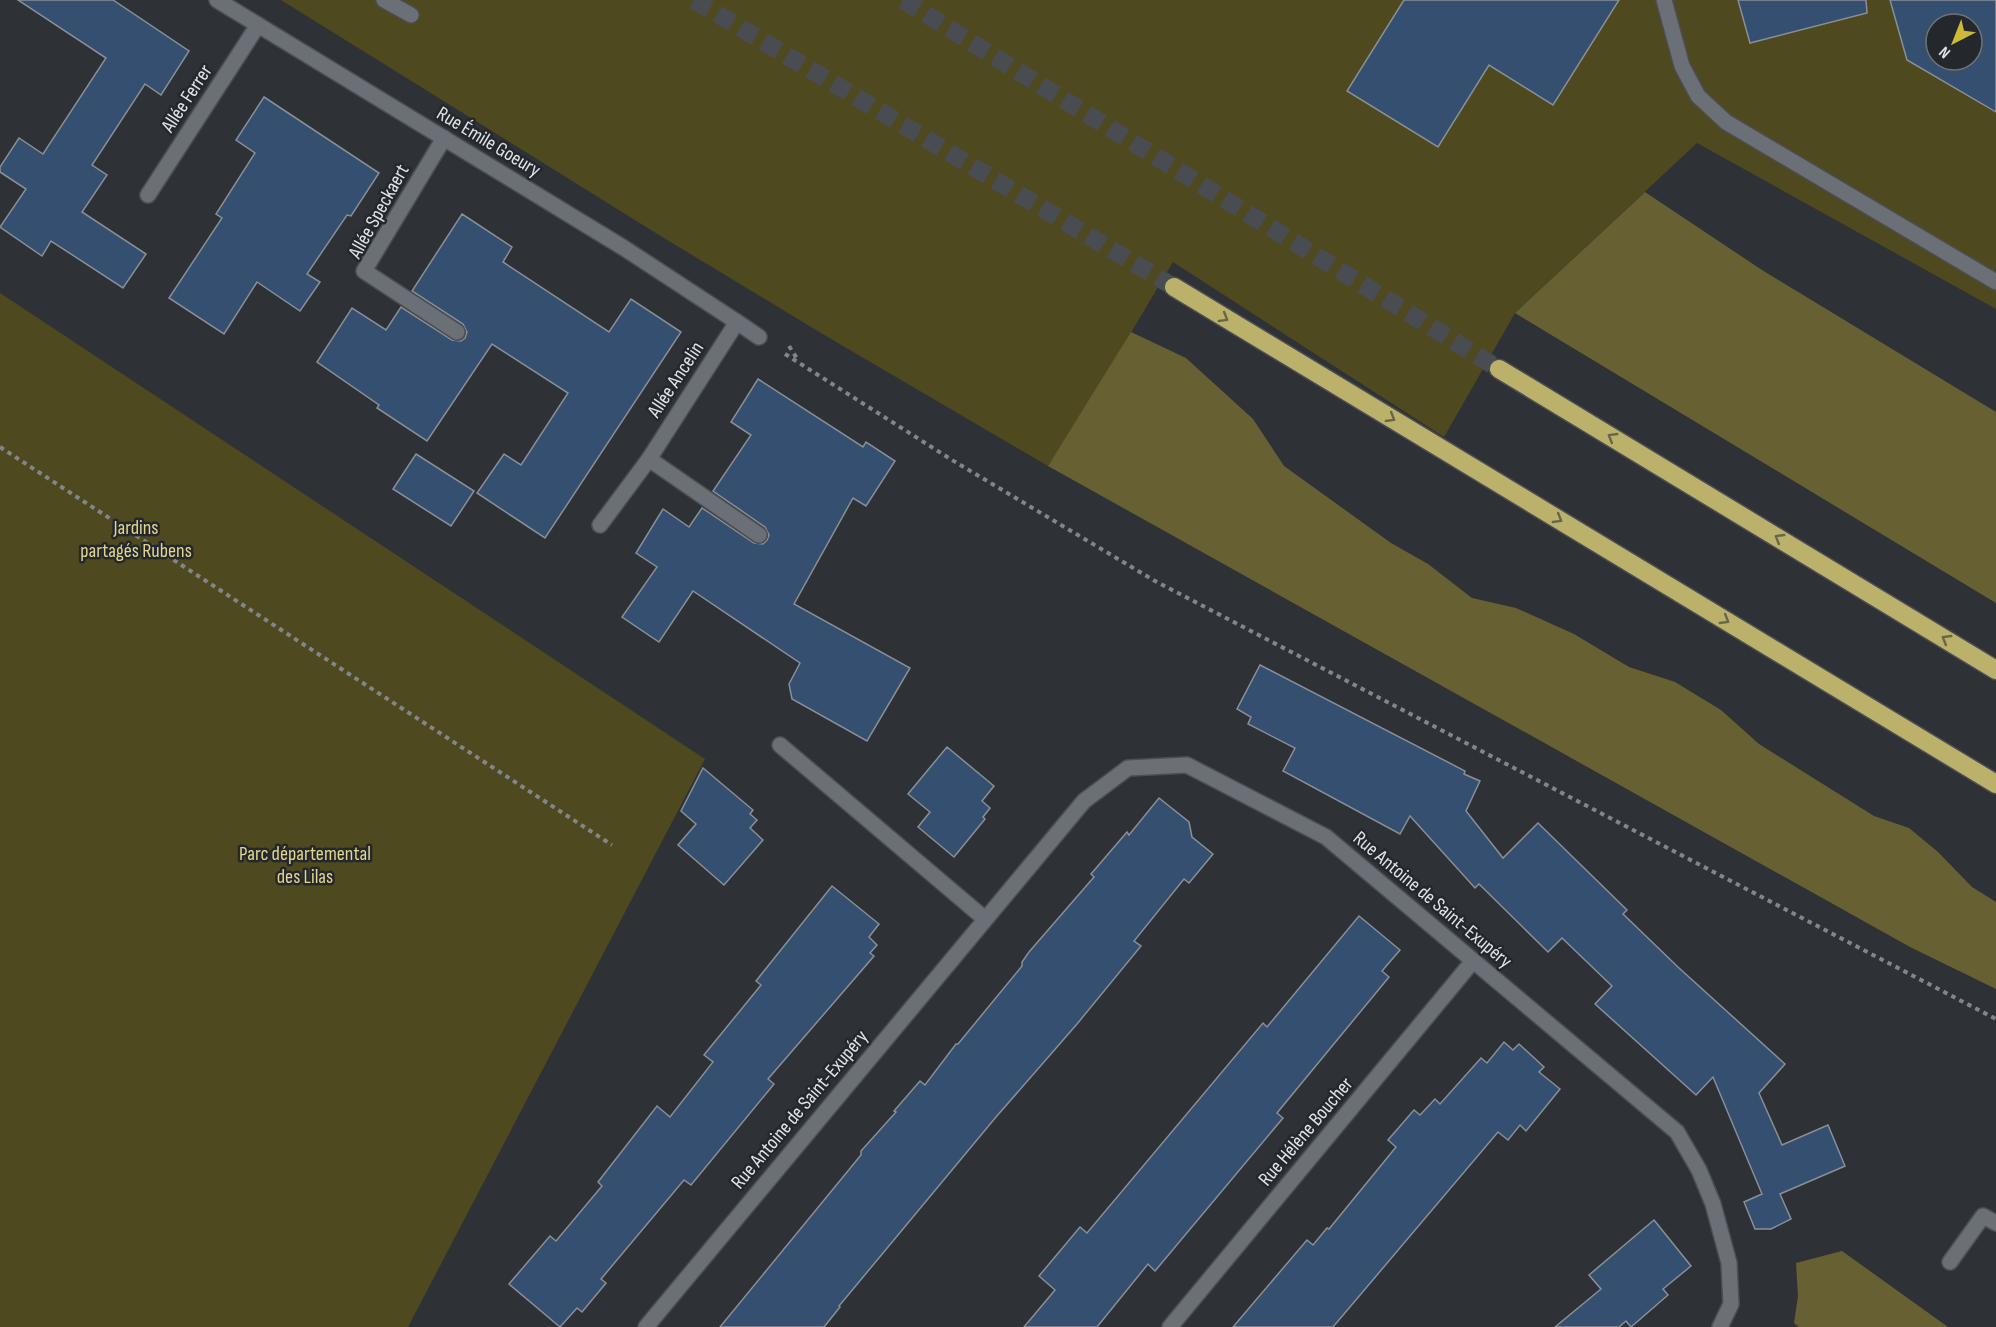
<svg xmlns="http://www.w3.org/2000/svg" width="1996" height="1327" viewBox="0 0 1996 1327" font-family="'Sofia Sans Condensed',sans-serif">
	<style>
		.green { fill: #4f491f; fill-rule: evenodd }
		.forest { fill: #676033 }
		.building { fill: #344f70; stroke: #8a8f96; stroke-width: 1.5; fill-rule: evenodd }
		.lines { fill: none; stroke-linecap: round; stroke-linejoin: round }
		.highway-tunnel { stroke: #494d51; stroke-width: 18; stroke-dasharray: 18 9; stroke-linecap: butt }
		.lane-casing { stroke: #4b4e53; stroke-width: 18 }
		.street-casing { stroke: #4b4e53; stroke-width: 18 }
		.highway-casing { stroke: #4b4e53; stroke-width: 21 }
		.path { stroke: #82868a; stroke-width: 4; stroke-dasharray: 4.5 4.5; stroke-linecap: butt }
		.lane { stroke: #6b7077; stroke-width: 15 }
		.street { stroke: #6b7077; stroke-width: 15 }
		.highway { stroke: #bcb16a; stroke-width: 18 }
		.oneway { stroke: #686648 }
		.labels { text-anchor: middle; stroke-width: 5; stroke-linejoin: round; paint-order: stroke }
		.street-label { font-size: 20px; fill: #e0e3e7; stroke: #24282d }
		.park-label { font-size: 20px; fill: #e2d68d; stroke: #24282d }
	</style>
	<rect width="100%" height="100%" fill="#2e3237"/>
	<!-- green -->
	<g class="green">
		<path d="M281,0H1996V309L1697,143L1515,313L1444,437L1173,262L1095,393L1048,466L826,336L659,235ZM1936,24H1972V60H1936Z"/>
		<path d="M0,293L705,759L408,1327H0Z"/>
	</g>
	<!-- forest -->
	<g class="forest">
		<path d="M1645,192L1762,270L1996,412V603L1515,313Z"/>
		<path d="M1131,332L1186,358L1253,419L1284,466L1391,543L1428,564L1472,598L1516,608L1574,634L1629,667L1675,682L1721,710L1759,744L1874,816L1909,828L1938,852L1972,887L1996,902V989L1910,947L1048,466Z"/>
		<path d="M1842,1251L1948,1327H1799L1794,1323L1798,1296L1796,1263Z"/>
	</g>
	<!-- building -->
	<g class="building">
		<path d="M18,0H113L189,51L161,95L145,84L92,165L107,175L82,212L146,254L123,288L51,241L42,256L0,227L26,189L0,172V167L19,138L43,154L106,58Z"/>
		<path d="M1404,0H1619L1553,105L1489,65L1438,147L1347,91Z"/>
		<path d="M1738,0H1866L1867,13L1750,43Z"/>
		<path d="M1890,0H1996V112L1907,60ZM1936,24H1972V60H1936Z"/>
		<path d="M264,97L379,173L351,216L347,215L307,274L320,282L300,311L257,282L224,334L169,298L222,218L216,214L255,153L236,140Z"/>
		<path d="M462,214L512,247L503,262L609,332L631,299L681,332L545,538L477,493L504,454L521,465L568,393L492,344L427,441L377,408L379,405L317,362L352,308L386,330L401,307L452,340L461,341L465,338L467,332L463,324L412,291Z"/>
		<path d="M758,379L863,447L866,442L895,461L866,506L853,498L794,604L910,668L867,741L792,699L789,684L800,663L693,591L659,642L622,617L657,567L636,553L663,509L689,527L702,508L754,543L763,544L767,540L769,535L765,527L713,491L751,435L731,422Z"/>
		<path d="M416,454L474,491L451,526L393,489Z"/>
		<path d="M1260,665L1465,771L1464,774L1480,781L1466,811L1503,858L1538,823L1627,910L1623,914L1679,968L1785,1064L1759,1093L1782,1145L1828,1125L1845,1166L1780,1194L1791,1219L1771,1229H1755L1744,1202L1762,1194L1713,1077L1696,1095L1595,1004L1612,986L1562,938L1548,952L1479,884L1475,888L1410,816L1400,834L1283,771L1295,748L1248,724L1251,717L1237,709Z"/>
		<path d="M947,747L994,786L982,801L990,808L983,817L985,819L954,857L918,827L930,812L908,794Z"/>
		<path d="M703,768L753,810L750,814L757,820L750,828L763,840L724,885L678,845L696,824L681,811Z"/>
		<path d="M1159,798L1189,822L1192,837L1213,854L1189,883L1184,879L1134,941L1141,946L1077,1024L996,1117L839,1306L840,1307L824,1327H720L861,1155V1151L896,1112L894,1111L920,1081L925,1085L956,1044H958L1022,966V962L1029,952L1094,877L1091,874L1127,832L1129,835Z"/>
		<path d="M832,886L879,924L869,937L877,945L870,953L874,956L768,1079L774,1084L691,1185L684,1180L601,1279L606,1283L582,1312L577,1308L560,1327L509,1284L550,1236L556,1241L602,1186L598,1182L657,1106L670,1117L713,1062L704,1055L761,985L756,981Z"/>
		<path d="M1359,916L1400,950L1382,971L1389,977L1277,1113L1283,1118L1155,1271L1148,1264L1097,1327H1024L1055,1290L1039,1276L1080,1227L1087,1233L1263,1023L1267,1027Z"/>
		<path d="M1504,1042L1513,1050L1519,1044L1544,1067L1539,1072L1560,1089L1526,1131L1520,1125L1508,1140L1498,1132L1333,1327H1233L1307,1240L1313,1245L1327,1228L1329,1229L1396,1147L1388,1140L1414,1110L1420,1115L1435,1099L1440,1104L1481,1058L1487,1063Z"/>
		<path d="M1654,1220L1691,1266L1663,1289L1668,1295L1631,1327L1626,1321L1619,1327H1555L1601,1289L1589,1275Z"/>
	</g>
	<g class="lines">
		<!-- highway-tunnel -->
		<g class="highway-tunnel">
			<path d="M694,0L1174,287"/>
			<path d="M903,0L1499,369"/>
		</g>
		<!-- lane casing -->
		<g class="lane-casing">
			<g id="lane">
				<path d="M384,0L411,15"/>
				<path d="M1664,0L1682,66L1698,96L1726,122L1996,282"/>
				<path d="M737,322L759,337"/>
				<path d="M1950,1262L1983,1216L1996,1223"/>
			</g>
		</g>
		<!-- street casing -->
		<g class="street-casing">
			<g id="street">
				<path d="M217,0L624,248L737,322L649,459L600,525"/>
				<path d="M444,138L364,271L457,332"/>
				<path d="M148,195L258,25"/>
				<path d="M649,459L759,535"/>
				<path d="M780,745L985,919"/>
				<path d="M646,1327L1084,801L1128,768L1187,765L1326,837L1677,1132L1699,1170L1713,1204L1729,1263L1731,1304L1720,1327"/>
				<path d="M1170,1327L1473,961"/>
			</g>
		</g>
		<!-- highway casing -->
		<g class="highway-casing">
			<g id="highway">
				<path d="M1174,287L1996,784"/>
				<path d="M1499,369L1996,670"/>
			</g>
		</g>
		<!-- path -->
		<g class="path">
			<path d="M789,346L798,360"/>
			<path d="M785,354L952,460L1155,581L1996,1019"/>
			<path d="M0,447L612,845"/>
		</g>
		<!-- lane -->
		<use href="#lane" class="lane"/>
		<!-- street -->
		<use href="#street" class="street"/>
		<!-- highway -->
		<use href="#highway" class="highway"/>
	</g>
	<!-- one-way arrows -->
	<defs><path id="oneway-chevron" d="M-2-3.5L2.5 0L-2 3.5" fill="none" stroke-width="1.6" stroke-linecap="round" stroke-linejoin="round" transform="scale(1.5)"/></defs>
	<g class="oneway">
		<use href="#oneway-chevron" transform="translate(1224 318) rotate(31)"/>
		<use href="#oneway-chevron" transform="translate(1391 418) rotate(31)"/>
		<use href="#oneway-chevron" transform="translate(1612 437) rotate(-149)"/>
		<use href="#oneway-chevron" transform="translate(1558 519) rotate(31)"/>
		<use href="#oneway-chevron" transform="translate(1779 538) rotate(-149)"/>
		<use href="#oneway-chevron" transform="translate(1725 620) rotate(31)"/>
		<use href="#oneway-chevron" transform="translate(1946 639) rotate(-149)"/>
	</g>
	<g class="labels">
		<!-- street labels -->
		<g class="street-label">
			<text transform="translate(186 98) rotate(-57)" y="7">Allée Ferrer</text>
			<text transform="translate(489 141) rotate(31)" y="7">Rue Émile Goeury</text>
			<text transform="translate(378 211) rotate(-61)" y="7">Allée Speckaert</text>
			<text transform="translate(675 379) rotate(-57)" y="7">Allée Ancelin</text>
			<text transform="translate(1433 899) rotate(40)" y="7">Rue Antoine de Saint-Exupéry</text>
			<text transform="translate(799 1109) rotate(-50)" y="7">Rue Antoine de Saint-Exupéry</text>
			<text transform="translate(1305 1131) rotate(-50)" y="7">Rue Hélène Boucher</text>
		</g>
		<!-- park labels -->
		<g class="park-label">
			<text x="136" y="534">Jardins<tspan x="136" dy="23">partagés Rubens</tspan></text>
			<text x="305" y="860">Parc départemental<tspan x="305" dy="23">des Lilas</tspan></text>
		</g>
	</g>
	<!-- north arrow -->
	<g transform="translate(1954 42) rotate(222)"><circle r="28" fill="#24282d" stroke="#6f7377" stroke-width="1.5"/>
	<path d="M0-4.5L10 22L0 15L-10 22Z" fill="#ccb938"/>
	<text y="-9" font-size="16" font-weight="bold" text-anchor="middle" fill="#e0e3e7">N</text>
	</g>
</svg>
